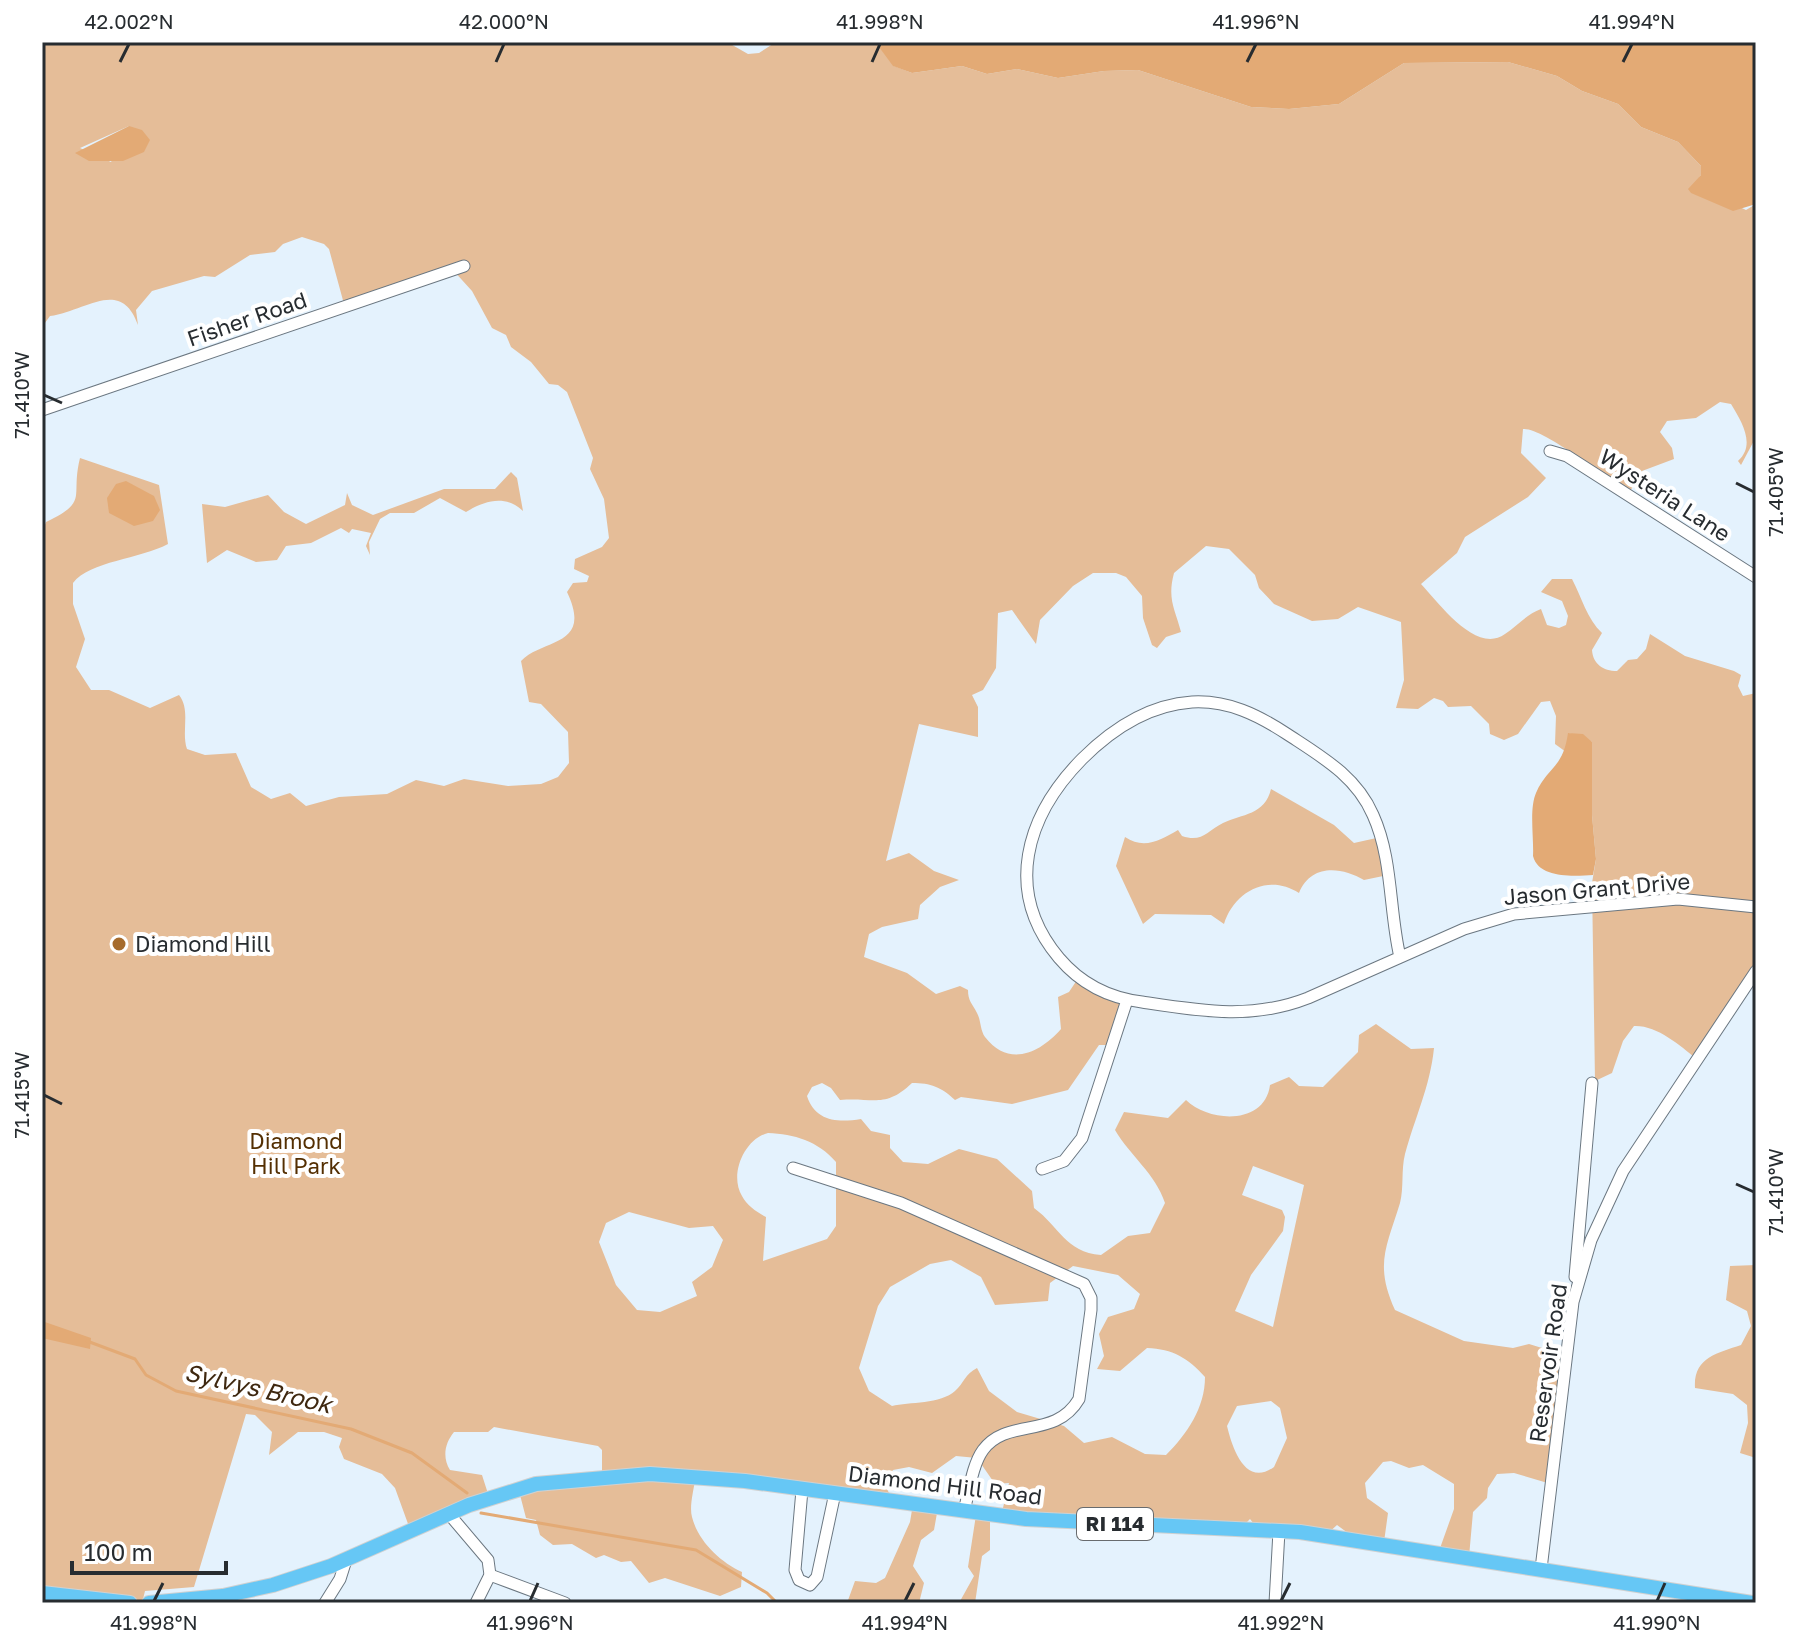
<svg xmlns="http://www.w3.org/2000/svg" width="1798" height="1645" viewBox="0 0 1798 1645" font-family="'Golos Text',sans-serif">
	<style>
		.green { fill: #e5bd98; fill-rule: evenodd }
		.water { fill: #e3aa75 }
		.lines { fill: none; stroke-linecap: round; stroke-linejoin: round }
		.stream { stroke: #e3aa75; stroke-width: 3 }
		.minor-casing { stroke: #6b7781; stroke-width: 13 }
		.major-casing { stroke: #cfd1d1; stroke-width: 16 }
		.minor { stroke: #fff; stroke-width: 11 }
		.major { stroke: #66c7f5; stroke-width: 14 }
		.ticks { fill: none; stroke: #272c30; stroke-width: 3 }
		.poi-dot { fill: #a66b2c; stroke: #fff; stroke-width: 3 }
		.labels { text-anchor: middle; stroke-width: 8; stroke-linejoin: round; paint-order: stroke }
		.shield { fill: #fff; stroke: #686b6e; stroke-width: 2 }
		.shield-label { font-size: 20px; font-weight: bold; fill: #272c30 }
		.street-label { font-size: 22px; fill: #272c30; stroke: #fff }
		.poi-label { font-size: 22px; fill: #272c30; stroke: #fff; text-anchor: start }
		.park-label { font-size: 22px; fill: #542f02; stroke: #fff }
		.water-label { font-size: 24px; font-style: italic; fill: #3f2810; stroke: #fff }
		.neatline { fill: none; stroke: #272c30; stroke-width: 3 }
		.ticks-label { font-size: 20px; text-anchor: middle; fill: #272c30 }
	</style>
	<rect width="100%" height="100%" fill="#e4f2fd"/>
	<!-- green -->
	<g class="green">
		<path d="M42,42H727L748,54L759,53L776,42H871L879,46L894,66L912,73L962,66L987,74L1017,69L1058,78L1104,71L1138,70L1251,107L1289,109L1339,104L1404,63L1508,62L1557,76L1582,91L1618,104L1641,127L1678,142L1701,166V175L1694,185L1746,210L1756,204V437L1741,465L1738,461C1756,445 1742,422 1731,404L1720,402L1696,418L1667,421L1660,432L1672,448L1674,459L1642,471L1629,493C1608,480 1543,427 1523,429L1521,453L1546,478L1528,497L1465,537L1457,553L1421,584C1439,603 1476,655 1505,634C1517,626 1527,614 1541,609L1547,625L1559,628L1566,625L1568,616L1562,601L1541,592L1552,579H1572C1582,598 1587,619 1602,633L1592,650C1593,664 1603,671 1617,671L1628,660L1637,659L1646,649L1650,634L1685,656L1734,671L1741,675L1738,686L1743,696L1756,693V973L1697,1059C1679,1045 1657,1025 1634,1026L1623,1041L1612,1073L1595,1081L1592,883L1596,859L1592,815V742L1569,733L1566,752L1555,744L1556,716L1550,701L1541,702L1518,734L1504,740L1490,734L1489,724L1471,706L1448,707L1443,701L1434,698L1418,709L1396,708L1404,680L1401,622L1358,607L1338,619L1312,621L1274,604L1259,588L1255,575L1229,549L1206,546L1174,573C1167,599 1175,609 1181,632L1166,637L1157,648L1152,645L1143,618L1142,596L1126,577L1116,573H1093L1073,586L1040,620L1036,644L1012,610L998,613L996,668L983,690L972,695L978,707V737L919,724L886,861L909,853L934,871L959,880L940,887L920,905L918,919L882,927L869,934L864,957L907,973L936,994L960,986L968,990C968,1001 972,1003 977,1013C981,1020 980,1030 985,1037C1009,1068 1040,1053 1061,1029L1058,997L1069,992L1079,977L1128,1002L1115,1045H1099L1068,1090L1012,1104L961,1097L955,1100C941,1087 931,1083 912,1083C885,1109 873,1097 840,1100L831,1088L822,1083L812,1087L807,1096C815,1121 837,1123 861,1119L871,1131L890,1135V1148L903,1162L928,1164L959,1149L997,1159L1032,1191L1034,1208C1060,1227 1065,1252 1101,1255L1128,1236L1150,1233L1165,1203C1155,1173 1131,1157 1115,1130L1124,1112L1168,1118L1186,1100C1210,1123 1265,1125 1270,1085L1289,1077L1299,1086L1323,1087L1358,1052L1359,1035L1376,1024L1411,1049L1434,1048C1430,1087 1415,1117 1405,1154C1401,1170 1404,1188 1400,1203C1387,1246 1374,1264 1395,1310L1464,1341L1513,1348L1529,1344L1568,1356L1551,1484L1514,1473L1497,1474L1488,1488L1487,1498L1473,1512L1469,1557L1439,1551L1454,1509V1484L1423,1465L1409,1468L1391,1461L1383,1462L1365,1483L1367,1498L1388,1513L1384,1542L1356,1539L1337,1525L1326,1535L1258,1529L1250,1519L1240,1529L1001,1516L1009,1483L995,1484L977,1458L956,1456L932,1473L909,1467L893,1470L884,1483L893,1501L695,1479C694,1490 689,1506 692,1517C698,1541 720,1562 742,1572L741,1587L720,1596L665,1578L649,1583L631,1561L621,1562L604,1555L596,1558L572,1544L553,1545L540,1535L536,1520L526,1518L519,1491L602,1474V1450L598,1446L494,1427L488,1432H454C445,1443 442,1457 450,1470L482,1475L490,1500L411,1532L395,1488L382,1474L344,1459L339,1447L342,1438L324,1432H298L269,1455L272,1432L255,1415L246,1414L194,1587L145,1591L142,1603L42,1592V533L46,522C90,501 70,498 80,458L159,485L168,544C140,559 90,561 73,583V604L85,639L76,667L91,690H109L150,708L179,695C191,710 181,732 187,749L205,755L236,753L251,787L271,799L290,793L306,806L339,797L387,794L416,780L444,786L464,779L508,786L541,784L558,777L569,763L568,732L541,704L529,702L521,661C544,638 593,647 567,592L573,583L587,582L589,576L574,569L575,559L602,547L609,538L604,499L590,469L593,458L567,392L558,385L549,384L531,362L511,347L506,335L492,328L472,291L452,269L344,304L329,249L324,244L302,237L283,244L275,252L250,255L215,277L204,276L152,291L136,310L138,325C121,277 86,311 50,316L42,327ZM129,126L111,162L80,148ZM768,1133C794,1134 818,1141 836,1162V1226L827,1239L763,1261L766,1217C757,1212 747,1206 742,1196C729,1175 744,1139 768,1133ZM1253,1166L1304,1185L1273,1327L1235,1311L1251,1275L1283,1231L1285,1217L1282,1210L1242,1195ZM629,1212L689,1228L713,1226L723,1240L712,1267L692,1282L697,1296L660,1312L637,1310L616,1285L599,1242L606,1223ZM951,1260L981,1277L995,1305L1048,1301L1050,1283L1073,1266L1118,1275L1140,1294L1134,1309L1108,1317L1099,1334L1104,1356L1097,1369L1120,1371L1147,1348C1173,1349 1188,1358 1205,1377C1205,1408 1187,1434 1166,1455L1145,1454L1112,1437L1084,1443L1064,1426L1017,1412L989,1391L977,1368C965,1374 964,1383 955,1391C941,1404 909,1402 892,1406L869,1391L859,1368L878,1306L890,1287L930,1264ZM1271,1401L1280,1408L1287,1438L1274,1467C1245,1488 1232,1447 1227,1426L1237,1406Z"/>
		<path d="M511,472L517,478L523,511C505,494 484,501 466,512L440,498L414,513H390L380,519L369,542L370,555L366,546L371,533L352,529L349,533L341,528L311,543L286,546L277,560L256,562L227,550L207,563L202,504L225,507L268,495L284,512L306,524L345,505L347,493L352,505L373,515L444,489H495Z"/>
		<path d="M1271,789L1334,825L1354,843L1381,837L1388,875L1364,880C1342,867 1311,863 1299,893C1269,873 1234,891 1224,924L1211,915L1155,914L1143,924L1116,866L1125,837C1144,850 1161,840 1178,830L1182,836C1202,843 1207,831 1223,823C1242,814 1265,815 1271,789Z"/>
		<path d="M1756,1265V1458L1740,1453L1748,1423L1747,1405L1733,1394L1695,1388C1693,1358 1717,1353 1741,1345L1751,1326L1747,1311L1726,1300L1730,1266Z"/>
		<path d="M913,1504L937,1513L934,1530L921,1540L913,1566L924,1583L919,1603H847L855,1581L876,1583L885,1578L910,1522Z"/>
		<path d="M976,1515L990,1521V1550L982,1556L975,1603H959L974,1576L968,1567Z"/>
	</g>
	<!-- water -->
	<g class="water">
		<path d="M871,42H1756V204L1733,211L1691,193L1688,189L1701,175V166L1678,142L1641,127L1618,104L1582,91L1557,76L1508,62L1404,63L1339,104L1289,109L1251,107L1138,70L1104,71L1058,78L1017,69L987,74L962,66L912,73L893,66L879,47Z"/>
		<path d="M129,126L142,130L150,140L144,152L123,161H89L75,153Z"/>
		<path d="M126,481L154,496L160,510L153,521L134,526L109,513L107,498L116,484Z"/>
		<path d="M1568,733L1583,734L1592,742V815L1596,859L1593,875C1574,876 1539,879 1533,856C1534,838 1529,809 1536,793C1547,767 1563,769 1568,733Z"/>
		<path d="M42,1321L91,1338L90,1349L42,1338Z"/>
	</g>
	<g class="lines">
		<!-- stream -->
		<g class="stream">
			<path d="M87,1341L135,1359L146,1375L176,1391L351,1429L412,1453L467,1493"/>
			<path d="M481,1513L696,1550L767,1593L777,1603"/>
		</g>
		<!-- minor casing -->
		<g class="minor-casing">
			<g id="minor">
				<path d="M42,410L464,266"/>
				<path d="M1550,451L1567,456L1756,577"/>
				<path d="M1400,957C1389,911 1393,859 1373,815C1356,776 1322,757 1287,734C1258,715 1228,700 1192,702C1148,705 1112,729 1082,759C1026,816 1003,891 1059,958C1081,984 1109,998 1142,1002C1201,1011 1252,1020 1308,998L1464,929L1514,914L1678,899L1756,907"/>
				<path d="M793,1168L901,1203L1084,1284L1091,1298V1310L1079,1399C1055,1440 1007,1417 983,1450C972,1465 969,1493 964,1511"/>
				<path d="M1042,1169L1064,1161L1082,1138L1127,1000"/>
				<path d="M1575,1277L1592,1083"/>
				<path d="M802,1490L795,1570L799,1580L810,1585L817,1577L835,1493"/>
				<path d="M449,1514L488,1560L490,1575L476,1603"/>
				<path d="M1541,1569L1573,1302L1591,1240L1623,1171L1756,971"/>
				<path d="M490,1575L565,1603"/>
				<path d="M325,1603L340,1579L346,1560"/>
				<path d="M1275,1603L1279,1531"/>
			</g>
		</g>
		<!-- major casing -->
		<g class="major-casing">
			<g id="major">
				<path d="M42,1593L130,1603"/>
				<path d="M149,1603L223,1596L273,1585L331,1566L469,1505L536,1484L650,1474L745,1481L1026,1519L1300,1532L1752,1603"/>
			</g>
		</g>
		<!-- minor -->
		<use href="#minor" class="minor"/>
		<!-- major -->
		<use href="#major" class="major"/>
	</g>
	<!-- ticks -->
	<path class="ticks" d="M120,62L129,44M496,62L504,44M872,62L880,44M1247,62L1256,44M1623,62L1632,44M44,395L62,403M1736,483L1754,492M44,1095L62,1104M1736,1184L1754,1192M154,1601L163,1583M530,1601L538,1583M905,1601L914,1583M1281,1601L1290,1583M1657,1601L1665,1583"/>
	<!-- markers -->
	<circle class="poi-dot" cx="119" cy="944" r="8"/>
	<g class="labels">
		<!-- shield labels -->
		<rect class="shield" x="1077" y="1508" width="76" height="32" rx="6"/>
		<g class="shield-label">
			<text x="1115" y="1531">RI 114</text>
		</g>
		<!-- street labels -->
		<g class="street-label">
			<text transform="translate(247 319) rotate(-19)" y="8">Fisher Road</text>
			<text transform="translate(1665 495) rotate(33)" y="8">Wysteria Lane</text>
			<text transform="translate(1597 889) rotate(-5)" y="8">Jason Grant Drive</text>
			<text transform="translate(1548 1363) rotate(-82)" y="8">Reservoir Road</text>
			<text transform="translate(945 1485) rotate(7)" y="8">Diamond Hill Road</text>
		</g>
		<!-- poi labels -->
		<g class="poi-label">
			<text x="135" y="952">Diamond Hill</text>
		</g>
		<!-- park labels -->
		<g class="park-label">
			<text x="296" y="1149">Diamond<tspan x="296" dy="25">Hill Park</tspan></text>
		</g>
		<!-- water labels -->
		<g class="water-label">
			<text transform="translate(258 1389) rotate(13)" y="8">Sylvys Brook</text>
		</g>
	</g>
	<!-- border -->
	<rect width="1798" height="1645" fill="none" stroke="#ffffff" stroke-width="88"/>
	<!-- scale -->
	<path d="M72 1561v12h154v-12" fill="none" stroke="#272c30" stroke-width="4"/>
	<text x="84" y="1561" font-size="24" fill="#272c30" stroke="#ffffff" stroke-width="6" paint-order="stroke">100 m</text>
	<rect x="44" y="44" width="1710" height="1557" class="neatline"/>
	<g class="ticks-label">
		<text x="129" y="29">42.002°N</text>
		<text x="504" y="29">42.000°N</text>
		<text x="880" y="29">41.998°N</text>
		<text x="1256" y="29">41.996°N</text>
		<text x="1632" y="29">41.994°N</text>
		<text transform="translate(22 395) rotate(-90)" y="7">71.410°W</text>
		<text transform="translate(1776 492) rotate(-90)" y="7">71.405°W</text>
		<text transform="translate(22 1095) rotate(-90)" y="7">71.415°W</text>
		<text transform="translate(1776 1192) rotate(-90)" y="7">71.410°W</text>
		<text x="154" y="1630">41.998°N</text>
		<text x="530" y="1630">41.996°N</text>
		<text x="905" y="1630">41.994°N</text>
		<text x="1281" y="1630">41.992°N</text>
		<text x="1657" y="1630">41.990°N</text>
	</g>
</svg>
